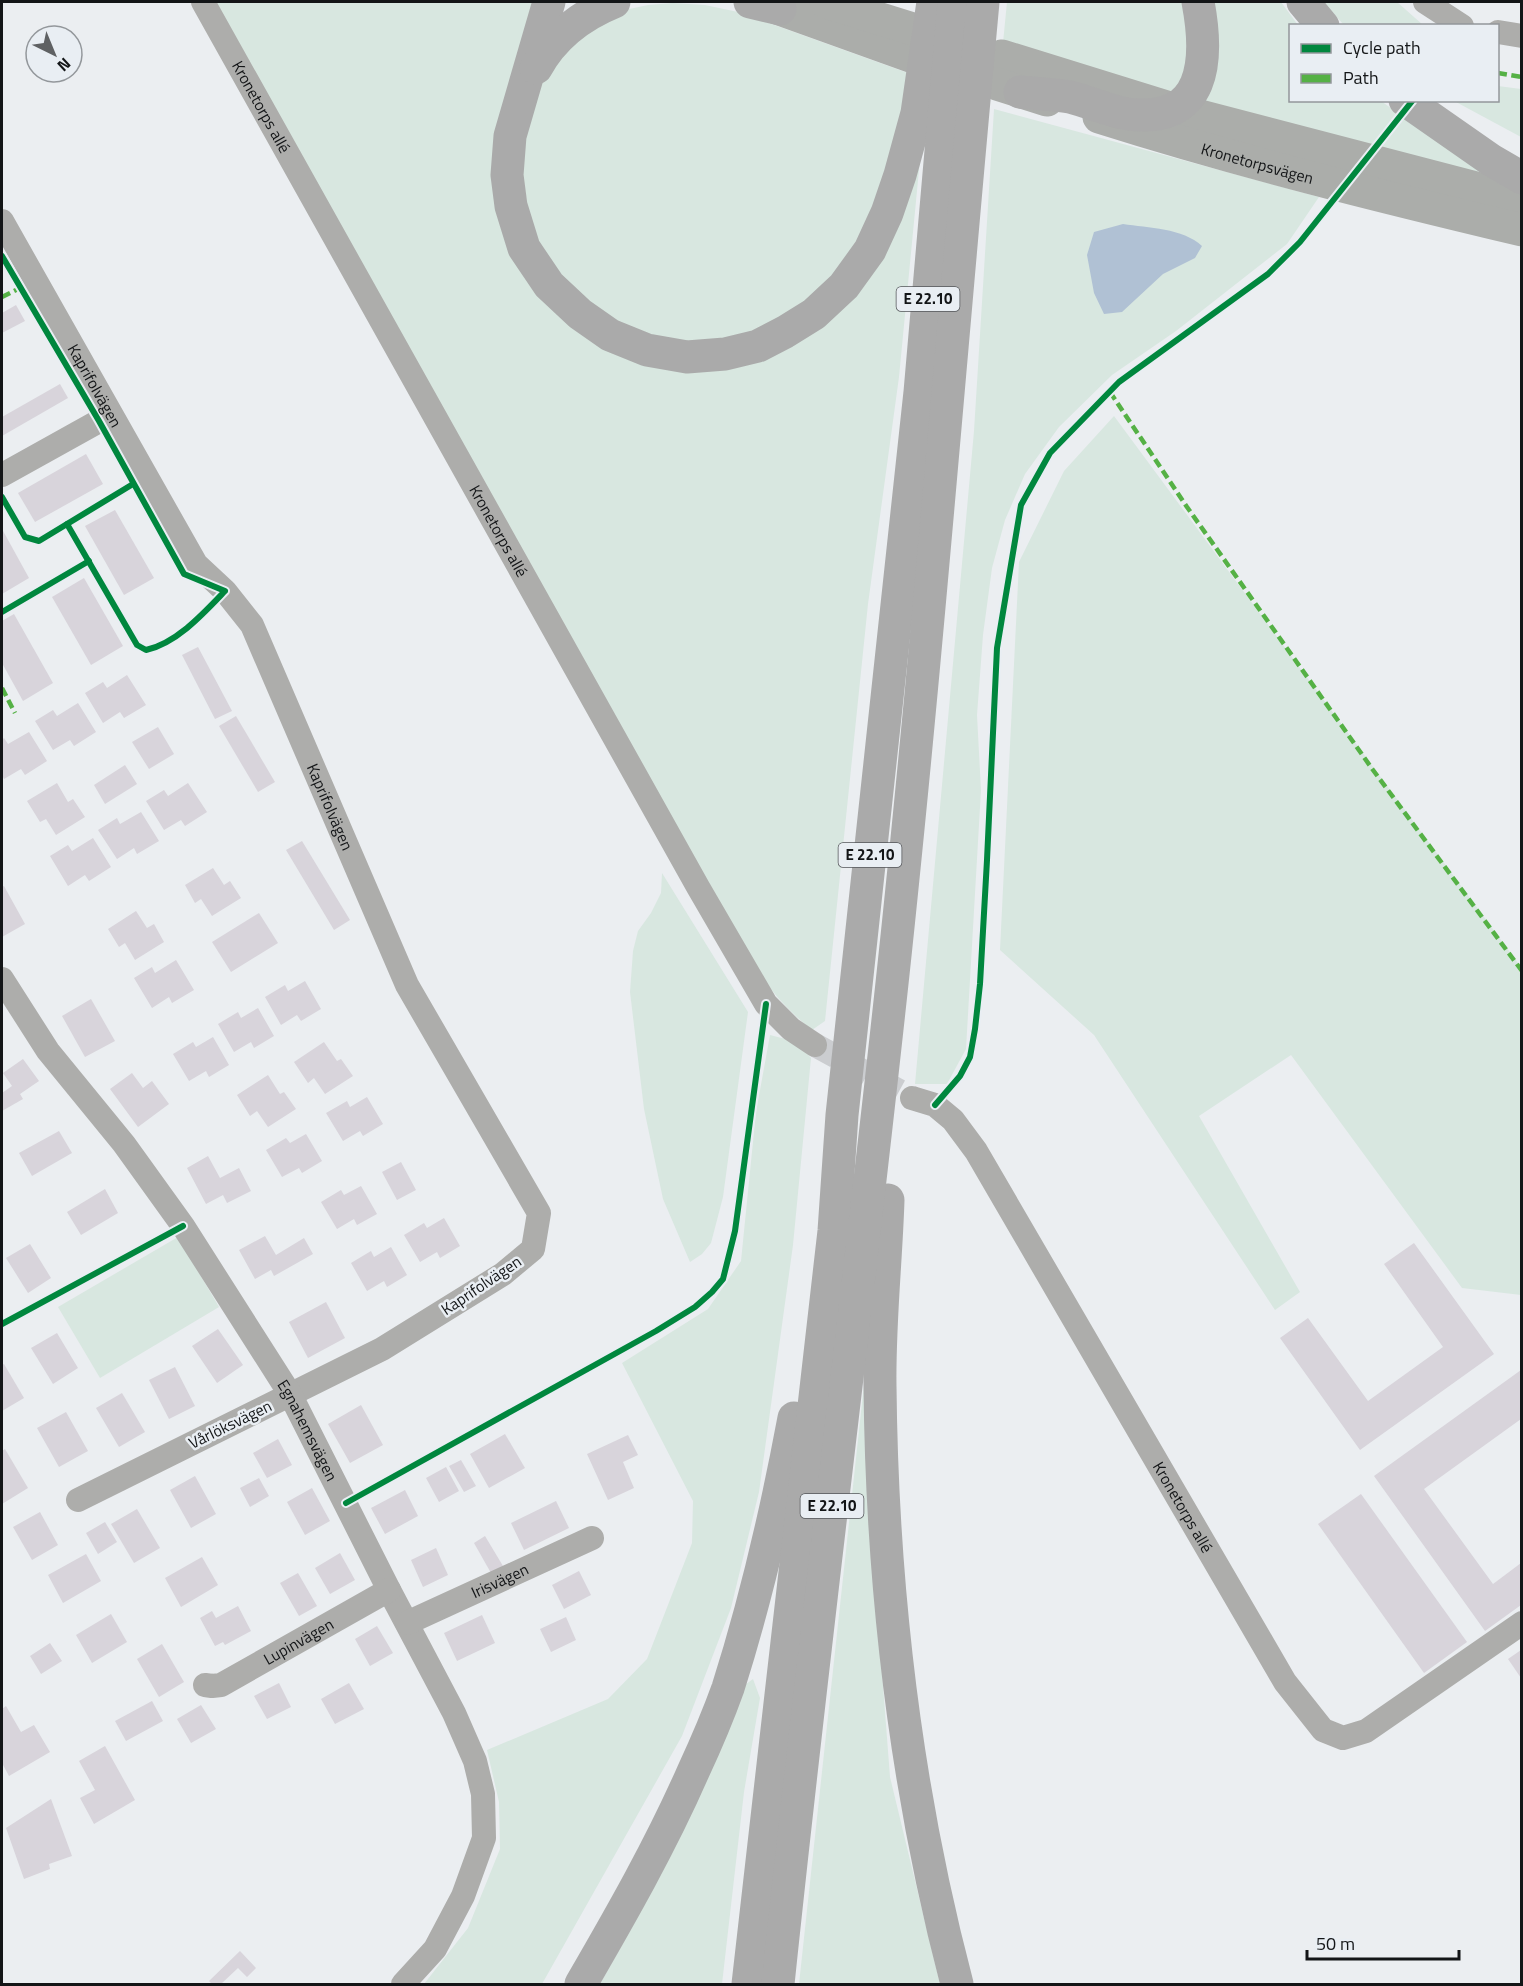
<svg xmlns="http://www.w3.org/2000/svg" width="1523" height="1986" viewBox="0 0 1523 1986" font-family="'Titillium Web',sans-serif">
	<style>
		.green { fill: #d8e7e0 }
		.water { fill: #b0c1d4 }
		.building { fill: #d8d4db }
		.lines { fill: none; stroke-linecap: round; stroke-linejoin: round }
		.street-tunnel { stroke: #cbcdd0; stroke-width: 24; stroke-dasharray: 24 12; stroke-linecap: butt }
		.street { stroke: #adadab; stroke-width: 24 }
		.secondary { stroke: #abadaa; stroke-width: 33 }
		.highway { stroke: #aaa; stroke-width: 33 }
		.quiet { stroke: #55b145; stroke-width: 4.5; stroke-dasharray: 9 4.5; stroke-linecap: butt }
		.cycleway-casing { stroke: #e9eef3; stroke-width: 10 }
		.cycleway { stroke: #00873e; stroke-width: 6 }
		.labels { text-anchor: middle; stroke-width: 5; stroke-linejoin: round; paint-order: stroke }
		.shield { fill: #e9eef3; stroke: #535659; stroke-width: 1.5 }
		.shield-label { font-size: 15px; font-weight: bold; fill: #131517 }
		.street-label { font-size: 16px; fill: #131517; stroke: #e9eef3 }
	</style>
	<rect width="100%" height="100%" fill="#ebeef1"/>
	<!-- green -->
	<g class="green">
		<path d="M213,2H538L498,193L618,352L813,330L922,139L899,377L868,604L825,1021L812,1030C789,1012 772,992 756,969Z"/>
		<path d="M1007,2H1189V70L1173,95L1003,43Z"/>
		<path d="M1211,2H1281L1298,25L1290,26V100L1381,101L1406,119L1505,184L1200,105Z"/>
		<path d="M1323,2H1397L1423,25H1344Z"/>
		<path d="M673,3L705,5L738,12L908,73L896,150L853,257L782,325L692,346L637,335L564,287L532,234L519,152L539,86L573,41L620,11L648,5Z"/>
		<path d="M1498,86L1521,89V137L1456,102L1498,100Z"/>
		<path d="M994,109L1319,197L1287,244L1176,331L1112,375L1059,427L1025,474L1005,520L992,568L983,635L977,715L981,790L966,1049L947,1084H915L974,431Z"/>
		<path d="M1114,416L1521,967V1295L1462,1288L1291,1055L1199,1116L1300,1292L1275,1310L1094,1035L1000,950L1019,562L1064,471Z"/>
		<path d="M662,873L748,1012L723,1197L711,1243L702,1254L690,1262L663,1199L644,1109L630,992L633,951L638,931L651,913L661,893Z"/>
		<path d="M770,1035L797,1042L811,1058L793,1245L759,1492L731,1608L682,1736L542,1984H424L468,1928L500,1849L499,1802L487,1750L608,1699L647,1659L692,1543L693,1501L622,1363L708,1309L741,1261L756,1112Z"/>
		<path d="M178,1237L219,1307L100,1378L58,1307Z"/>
		<path d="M865,1375L873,1555L890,1777L940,1984H799Z"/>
		<path d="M753,1679L760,1698L744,1792L722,1984H600L651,1893L742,1687Z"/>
	</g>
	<!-- water -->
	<path class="water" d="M1123,224C1148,228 1183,228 1202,246L1195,258L1163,274L1122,312L1104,314L1094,293L1087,255L1094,232Z"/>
	<!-- building -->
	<g class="building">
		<path d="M16,305L25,321L2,333V313Z"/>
		<path d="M60,384L68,398L2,436V417Z"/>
		<path d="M86,454L103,484L35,522L18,493Z"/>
		<path d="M115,510L154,578L124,595L85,526Z"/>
		<path d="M2,529L29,578L2,594Z"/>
		<path d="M84,578L123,646L91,665L52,597Z"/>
		<path d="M14,614L53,683L23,701L2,663V621Z"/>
		<path d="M198,647L232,711L215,719L182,655Z"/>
		<path d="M127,675L146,705L124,718L120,712L103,723L85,693L103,682L107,688Z"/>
		<path d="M78,703L96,732L74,746L70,740L53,750L35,721L53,710L57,716Z"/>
		<path d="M236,716L275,782L258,792L219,726Z"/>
		<path d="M158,727L174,754L149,769L132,742Z"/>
		<path d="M29,732L47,761L25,775L21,769L4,779L2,775V740L4,738L8,744Z"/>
		<path d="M125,765L137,784L105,804L94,785Z"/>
		<path d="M57,783L68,802L73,799L85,817L56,835L46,819L40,822L27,801Z"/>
		<path d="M188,783L207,812L185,826L181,820L164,830L146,801L164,790L168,796Z"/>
		<path d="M141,812L159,841L137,854L134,848L117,859L98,830L117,818L120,824Z"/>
		<path d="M93,838L111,867L89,881L85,875L68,886L50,856L68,845L72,851Z"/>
		<path d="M302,841L350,920L334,930L286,850Z"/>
		<path d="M213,868L224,885L230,881L241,898L212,916L201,899L195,903L185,885Z"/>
		<path d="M4,886L25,924L2,937V887Z"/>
		<path d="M136,911L147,928L154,924L164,942L135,960L125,943L119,947L108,929Z"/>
		<path d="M259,913L278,943L231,972L212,942Z"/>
		<path d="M176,960L194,990L172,1003L169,997L152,1008L134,978L152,967L155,973Z"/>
		<path d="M305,981L321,1009L301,1021L297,1015L281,1025L265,997L285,985L288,991Z"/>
		<path d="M91,999L115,1041L85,1057L62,1016Z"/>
		<path d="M258,1008L274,1036L254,1048L251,1042L234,1052L218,1024L238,1012L241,1018Z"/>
		<path d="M213,1037L229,1065L209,1077L206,1071L189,1081L173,1054L193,1042L196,1047Z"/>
		<path d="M324,1042L337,1061L341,1059L353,1076L325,1094L314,1078L308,1083L294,1062Z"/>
		<path d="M23,1059L39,1081L20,1094L23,1099L2,1111V1093L12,1086L3,1073Z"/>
		<path d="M132,1073L143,1088L152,1081L169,1104L138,1127L110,1089Z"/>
		<path d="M268,1075L280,1094L284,1092L296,1109L268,1127L257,1111L250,1116L237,1095Z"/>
		<path d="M367,1097L383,1124L363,1136L360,1131L343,1141L326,1113L347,1101L350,1107Z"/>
		<path d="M59,1131L72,1153L32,1176L19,1153Z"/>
		<path d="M306,1134L322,1161L302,1173L299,1168L282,1177L266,1150L286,1138L290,1143Z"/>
		<path d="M208,1156L220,1178L239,1168L251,1191L227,1203L223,1195L206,1204L187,1168Z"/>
		<path d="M401,1162L416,1190L397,1200L382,1172Z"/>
		<path d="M361,1186L377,1214L357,1225L354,1219L337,1229L321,1202L341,1190L344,1195Z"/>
		<path d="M105,1189L118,1213L81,1235L67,1212Z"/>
		<path d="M444,1218L460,1246L440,1258L437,1252L420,1262L404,1235L424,1223L427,1228Z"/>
		<path d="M265,1236L276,1255L304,1238L313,1254L274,1276L271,1270L255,1279L239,1250Z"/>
		<path d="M1414,1243L1494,1354L1360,1450L1280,1338L1308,1318L1368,1401L1443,1347L1384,1264Z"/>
		<path d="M30,1244L51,1278L28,1293L6,1258Z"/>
		<path d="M391,1247L407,1275L387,1287L384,1281L367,1291L351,1263L371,1251L374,1257Z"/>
		<path d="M326,1302L345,1338L308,1358L289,1322Z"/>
		<path d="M218,1329L243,1365L217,1383L192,1346Z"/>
		<path d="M57,1333L78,1368L53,1384L31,1348Z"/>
		<path d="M4,1364L24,1398L2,1411V1365Z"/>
		<path d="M175,1367L195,1406L169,1419L149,1380Z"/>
		<path d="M1521,1370V1419L1424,1489L1493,1584L1521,1563V1605L1485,1631L1374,1476Z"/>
		<path d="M122,1393L145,1432L119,1447L96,1408Z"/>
		<path d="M361,1405L383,1445L350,1463L328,1424Z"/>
		<path d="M66,1412L88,1451L59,1467L37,1428Z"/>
		<path d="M505,1434L525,1468L489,1488L470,1454Z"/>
		<path d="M628,1435L638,1455L623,1462L634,1488L608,1500L587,1454Z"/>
		<path d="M278,1439L292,1465L267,1478L253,1453Z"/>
		<path d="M5,1449L28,1488L2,1504V1451Z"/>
		<path d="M461,1460L476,1486L464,1492L449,1466Z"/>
		<path d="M446,1467L459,1491L439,1502L426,1478Z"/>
		<path d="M195,1476L216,1514L191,1528L170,1490Z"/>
		<path d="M259,1478L269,1496L250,1507L240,1488Z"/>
		<path d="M312,1488L330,1521L305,1535L287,1502Z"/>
		<path d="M405,1490L418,1516L385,1534L371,1508Z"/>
		<path d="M1361,1494L1467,1642L1424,1673L1318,1524Z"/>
		<path d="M556,1501L569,1528L524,1550L511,1523Z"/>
		<path d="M137,1509L160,1548L134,1563L111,1524Z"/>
		<path d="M40,1512L58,1545L32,1560L13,1527Z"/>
		<path d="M105,1522L117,1542L98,1554L86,1533Z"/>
		<path d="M485,1536L503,1566L491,1573L474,1543Z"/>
		<path d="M436,1548L448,1575L423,1587L411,1560Z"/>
		<path d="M340,1553L355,1580L330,1594L315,1568Z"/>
		<path d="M86,1554L101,1581L63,1603L48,1575Z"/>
		<path d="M202,1557L218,1585L181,1607L165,1578Z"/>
		<path d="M579,1571L591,1595L564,1609L552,1585Z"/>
		<path d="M298,1573L317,1606L299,1616L280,1583Z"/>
		<path d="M238,1606L251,1631L225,1645L223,1642L215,1646L200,1618L212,1611L216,1618Z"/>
		<path d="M111,1614L127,1642L92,1663L76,1635Z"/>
		<path d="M482,1615L495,1643L457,1661L444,1633Z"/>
		<path d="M566,1617L576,1640L551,1652L540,1629Z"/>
		<path d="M377,1626L393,1653L370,1666L355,1639Z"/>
		<path d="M50,1643L62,1661L41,1674L30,1656Z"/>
		<path d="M162,1644L184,1682L159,1697L137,1659Z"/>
		<path d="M1521,1650V1678L1508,1659Z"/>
		<path d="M279,1683L291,1707L267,1719L254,1696Z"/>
		<path d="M349,1683L364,1709L335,1724L321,1699Z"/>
		<path d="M152,1701L163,1721L126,1741L115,1721Z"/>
		<path d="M201,1705L216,1729L191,1743L177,1719Z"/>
		<path d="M6,1706L21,1732L34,1725L50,1752L9,1776L2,1763V1709Z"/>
		<path d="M105,1746L135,1800L94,1824L80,1798L95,1790L79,1761Z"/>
		<path d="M51,1799L72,1856L49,1864L50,1869L24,1879L6,1828Z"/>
		<path d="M240,1951L256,1968L247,1977L238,1968L221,1984H212L209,1981Z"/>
	</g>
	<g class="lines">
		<!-- street-tunnel -->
		<path class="street-tunnel" d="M815,1045L912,1098"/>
		<!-- street -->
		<g class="street">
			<path id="s1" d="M203,2L698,887L766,1004L791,1029L815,1045"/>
			<path d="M1425,2L1462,26"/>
			<path d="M1498,32L1522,36"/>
			<path id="s2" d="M2,221L196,564L225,591L252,625L407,985L539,1213L533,1249L503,1274L382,1349L78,1500"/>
			<path d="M2,475L110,415"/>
			<path id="s3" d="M2,979L48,1051L124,1144L183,1226L290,1394L389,1590L454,1713L475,1761L483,1794L484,1838L463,1896L435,1949L403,1984"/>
			<path id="s4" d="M912,1098L935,1105L953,1120L976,1151L1285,1682L1323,1730L1343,1738L1366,1731L1522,1623"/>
			<path id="s5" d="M407,1623L592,1538"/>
			<path id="s6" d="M205,1685L212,1686L221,1685L389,1590"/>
		</g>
		<!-- secondary -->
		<g class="secondary">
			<path d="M760,2L913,57"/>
			<path d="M826,2L916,30"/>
			<path d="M1002,56L1173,109L1522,200"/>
			<path d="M997,84L1047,100"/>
			<path id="s7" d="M1099,117C1238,161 1379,196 1522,230"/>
		</g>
		<!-- highway -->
		<g class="highway">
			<path d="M549,2L510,136L507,175L511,206L524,248L549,285L580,314L610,335L647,350L687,357L725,354L758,346L785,332L814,314L844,286L870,250L887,213L900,175L917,113L933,2"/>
			<path d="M750,2L780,9"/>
			<path d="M1303,2L1323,26"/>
			<path d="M536,68C553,37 582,15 614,2"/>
			<path d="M1020,92C1037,94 1054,94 1070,97C1090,102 1108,111 1128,114C1206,124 1209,60 1198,2"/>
			<path d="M1405,100L1491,160L1522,178"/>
			<path d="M888,1200C886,1262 879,1324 880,1386C882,1590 905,1787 957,1984"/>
			<path d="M581,1984C621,1915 661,1845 693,1772C706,1744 718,1716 728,1688C756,1600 777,1509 794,1418"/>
			<path d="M748,1984L834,1231L842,1115L920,392L954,2"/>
			<path d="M778,1984C811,1666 852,1348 887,1029C925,687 951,344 983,2"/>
		</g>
		<!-- quiet -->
		<g class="quiet">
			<path d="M1498,73L1522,77"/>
			<path d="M2,297L20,288"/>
			<path d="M1110,392L1187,507L1373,770L1522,971"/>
			<path d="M2,688L15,713"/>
		</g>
		<!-- cycleway casing -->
		<g class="cycleway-casing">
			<g id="cycleway">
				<path d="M2,256L99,421L184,574L225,591C204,613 177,643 146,650L137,645L67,524"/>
				<path d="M2,497L25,537L39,541L133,484"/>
				<path d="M2,612L89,561"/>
				<path d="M935,1105L960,1076L970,1057L975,1029L980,984L987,860L997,648L1021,505L1050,453L1119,382L1268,274L1300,242L1413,100"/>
				<path d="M2,1324L183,1226"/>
				<path d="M346,1503L656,1331L695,1307L712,1292L723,1279L735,1231L766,1004"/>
			</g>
		</g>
		<!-- cycleway -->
		<use href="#cycleway" class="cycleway"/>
	</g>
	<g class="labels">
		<!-- shield labels -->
		<g class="shield">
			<rect x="896.5" y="287" width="63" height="24" rx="4.5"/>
			<rect x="838.5" y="843" width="63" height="24" rx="4.5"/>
			<rect x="800.5" y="1494" width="63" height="24" rx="4.5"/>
		</g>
		<g class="shield-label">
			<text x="928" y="304">E 22.10</text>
			<text x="870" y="860">E 22.10</text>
			<text x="832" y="1511">E 22.10</text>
		</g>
		<!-- street labels -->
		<g class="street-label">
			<text dy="6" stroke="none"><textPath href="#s1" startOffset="120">Kronetorps allé</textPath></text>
			<text dy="6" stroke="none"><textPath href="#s7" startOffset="165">Kronetorpsvägen</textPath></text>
			<text dy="6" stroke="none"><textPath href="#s2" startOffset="189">Kaprifolvägen</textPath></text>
			<text dy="6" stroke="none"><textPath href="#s1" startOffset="606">Kronetorps allé</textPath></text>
			<text dy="6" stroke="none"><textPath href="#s2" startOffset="675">Kaprifolvägen</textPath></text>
			<text transform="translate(481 1285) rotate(-34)" y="6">Kaprifolvägen</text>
			<text transform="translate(230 1424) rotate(-26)" y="6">Vårlöksvägen</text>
			<text dy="6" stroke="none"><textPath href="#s3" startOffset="546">Egnahemsvägen</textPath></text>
			<text dy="6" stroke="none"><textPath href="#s4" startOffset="498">Kronetorps allé</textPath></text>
			<text dy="6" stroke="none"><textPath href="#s5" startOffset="102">Irisvägen</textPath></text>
			<text dy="6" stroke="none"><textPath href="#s6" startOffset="105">Lupinvägen</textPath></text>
		</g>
	</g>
	<!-- border -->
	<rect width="1523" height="1986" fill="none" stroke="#131517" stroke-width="6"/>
	<!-- legend -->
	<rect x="1289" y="24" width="210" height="78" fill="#e9eef3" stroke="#93979b" stroke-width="1.5"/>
	<rect x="1301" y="44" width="30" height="9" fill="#00873e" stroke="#93979b" stroke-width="1.5"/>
	<text x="1343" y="54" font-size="18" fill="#131517">Cycle path</text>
	<rect x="1301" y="74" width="30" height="9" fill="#55b145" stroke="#93979b" stroke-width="1.5"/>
	<text x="1343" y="84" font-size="18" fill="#131517">Path</text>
	<!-- north arrow -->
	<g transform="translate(54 54) rotate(137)"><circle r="28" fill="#e9eef3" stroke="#93979b" stroke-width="1.5"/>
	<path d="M0-4.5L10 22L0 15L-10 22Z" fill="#5f6163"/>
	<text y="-9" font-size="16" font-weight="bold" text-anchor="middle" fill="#131517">N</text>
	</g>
	<!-- scale -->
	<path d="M1307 1950v9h152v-9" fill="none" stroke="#131517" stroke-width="3"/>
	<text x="1316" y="1950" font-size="18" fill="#131517" stroke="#e9eef3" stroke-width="4.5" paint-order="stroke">50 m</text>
</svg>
